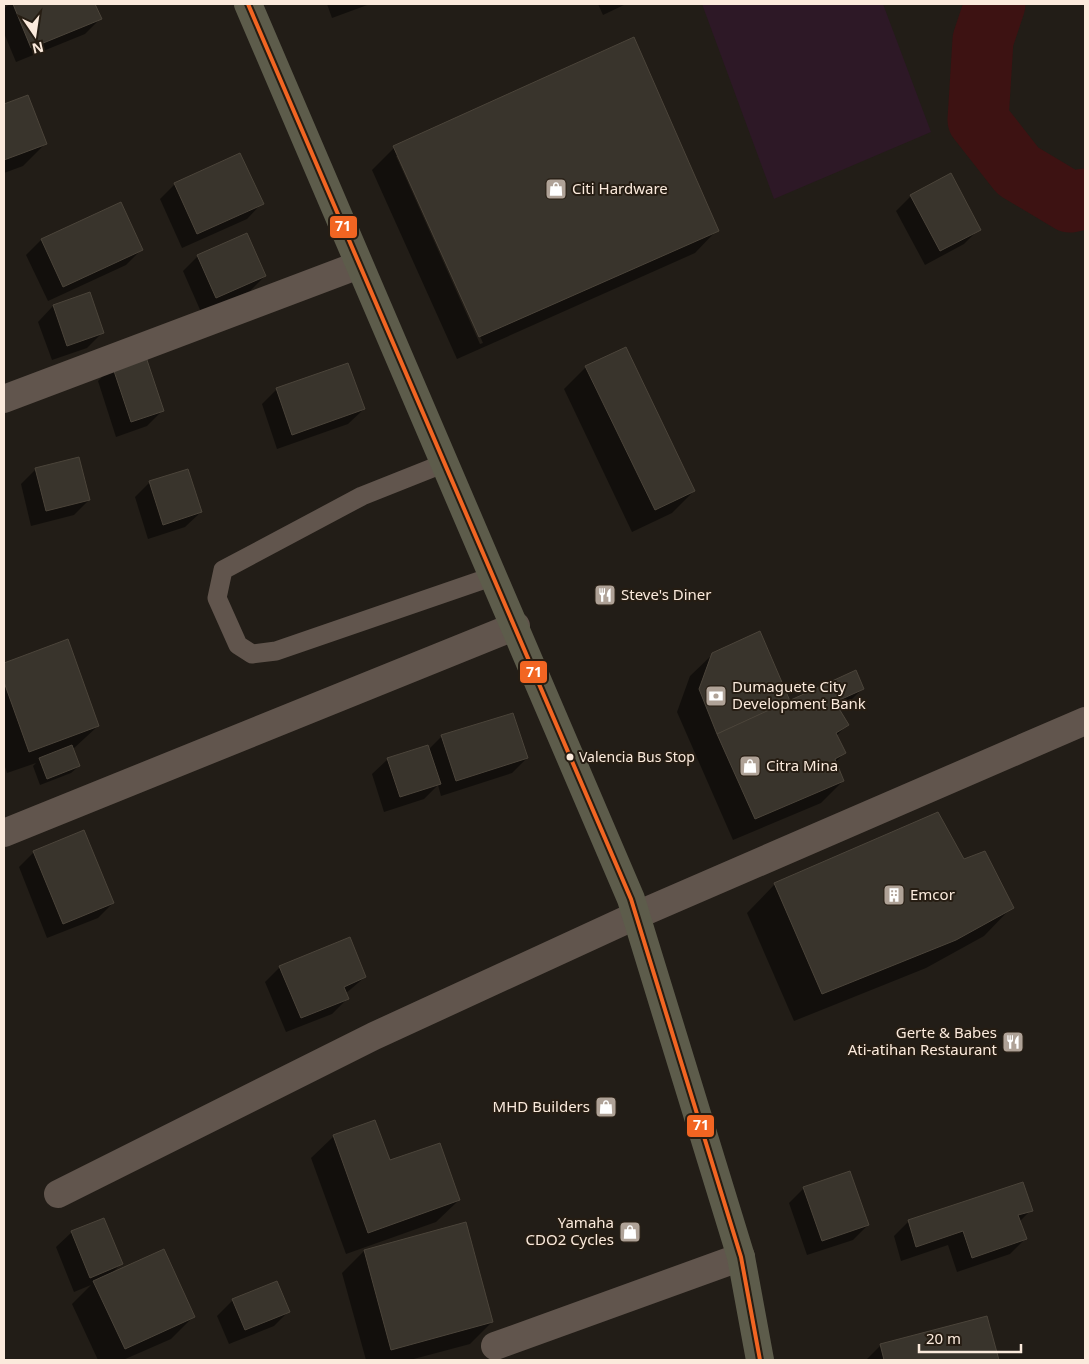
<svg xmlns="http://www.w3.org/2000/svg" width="1089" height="1364" viewBox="0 0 1089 1364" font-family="'Noto Sans',sans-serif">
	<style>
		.green { fill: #2d1826 }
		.shadow { fill: #0007; fill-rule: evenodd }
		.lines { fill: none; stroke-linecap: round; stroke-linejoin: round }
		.river { stroke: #3d1212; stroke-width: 61 }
		.building { fill: #39342c; stroke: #4b443a }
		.service { stroke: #61554d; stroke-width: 19 }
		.minor { stroke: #61554d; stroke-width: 28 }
		.trunk { stroke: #5d5c4b; stroke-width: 28 }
		.bus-1-casing { stroke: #261d13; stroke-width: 8 }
		.bus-1 { stroke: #f26522; stroke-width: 4 }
		.bus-dot { fill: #fbeadc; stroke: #261d13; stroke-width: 2 }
		.labels { text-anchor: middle; stroke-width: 4; stroke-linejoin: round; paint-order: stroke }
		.bus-label { font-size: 14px; fill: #fbeadc; stroke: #261d13; text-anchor: start }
		.poi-label { font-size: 15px; fill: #fbeadc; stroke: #261d13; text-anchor: start }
		.line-badge { stroke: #261d13; stroke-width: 2 }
		.badge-label { font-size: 14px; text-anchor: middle; font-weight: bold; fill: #fff }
	</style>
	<rect width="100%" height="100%" fill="#221d17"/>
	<!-- green -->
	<path class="green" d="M702,4H883L931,132L774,199Z"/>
	<!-- shadow -->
	<g class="shadow">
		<path d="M9,4H94L100,19L85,34L16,62L4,33V9Z"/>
		<path d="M327,4H370L332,18Z"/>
		<path d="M598,4H626L603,15Z"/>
		<path d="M27,97L45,144L23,166L4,173V106Z"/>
		<path d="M394,148L717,230L695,253L457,359L372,170ZM396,156H399L483,343L480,344Z"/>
		<path d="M175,184L262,203L247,219L182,248L160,199Z"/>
		<path d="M911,196L979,229L964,244L925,265L896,211Z"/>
		<path d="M41,240L141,250L126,265L48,301L26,255Z"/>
		<path d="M198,256L265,276L250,291L201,312L183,271Z"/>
		<path d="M89,294L102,333L87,348L52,360L38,322L53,306Z"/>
		<path d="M113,366L162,411L147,426L116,437L98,381Z"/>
		<path d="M586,367L694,491L672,513L632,532L564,389Z"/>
		<path d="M277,389L364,409L348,424L277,449L262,404Z"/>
		<path d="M36,469L89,500L74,515L31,526L21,484Z"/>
		<path d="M150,482L201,512L185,527L148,539L135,497Z"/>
		<path d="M67,641L98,726L73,749L79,766L71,773L40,785L33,766L36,763L7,773L4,764V664Z"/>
		<path d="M713,654L789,703L862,689L839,712L847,725L836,736L844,753L835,763L843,781L821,803L733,840L677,712L690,676Z"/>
		<path d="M442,736L527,758L512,773L441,796L438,785L424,799L384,812L372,774L388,759L428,750Z"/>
		<path d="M34,852L113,903L98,918L47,938L19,867Z"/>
		<path d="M963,861L1012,907L984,936L926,968L794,1021L747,913L775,884Z"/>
		<path d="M280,967L365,977L345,994L347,999L332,1014L286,1032L265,982Z"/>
		<path d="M334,1136L389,1162L459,1200L436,1222L346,1254L311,1158Z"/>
		<path d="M804,1188L868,1225L853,1240L807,1255L789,1203Z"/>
		<path d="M1031,1210L1019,1222L1025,1239L1010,1254L957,1272L948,1245L901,1261L894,1236L909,1221Z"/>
		<path d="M465,1224L492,1322L470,1344L410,1360H366L342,1273L364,1251Z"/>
		<path d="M72,1232L121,1264L111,1274L194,1316L171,1339L123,1360H98L72,1304L91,1285L74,1292L56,1247Z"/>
		<path d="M277,1282L289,1311L274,1326L229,1344L217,1316L232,1301Z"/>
		<path d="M987,1317L997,1360H866L881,1345Z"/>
	</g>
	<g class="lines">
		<!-- river -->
		<path class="river" d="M995,4L983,40L978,120L1018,171L1070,202L1085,199"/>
	</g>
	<!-- building -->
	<g class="building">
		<path d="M13,4H95L102,19L31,48Z"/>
		<path d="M634,37L719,231L479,337L393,146Z"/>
		<path d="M28,95L47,144L4,160V104Z"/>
		<path d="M240,153L264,204L197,234L174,183Z"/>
		<path d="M951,173L981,230L940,251L910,195Z"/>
		<path d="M121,202L143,250L63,287L41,239Z"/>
		<path d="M247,233L266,276L216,298L197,255Z"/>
		<path d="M90,292L104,333L67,346L53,305Z"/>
		<path d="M626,347L695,491L655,510L585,366Z"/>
		<path d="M145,354L164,411L131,422L112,365Z"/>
		<path d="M348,363L365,409L292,435L276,388Z"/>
		<path d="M79,457L90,500L46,511L35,468Z"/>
		<path d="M188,469L202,512L163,525L149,481Z"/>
		<path d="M760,631L790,701L717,734L699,689L712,653Z"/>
		<path d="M68,639L99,726L29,752L4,682V663Z"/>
		<path d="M856,670L864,689L835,702L849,725L836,733L846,753L835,759L844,781L755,819L717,734Z"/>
		<path d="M513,713L528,758L456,781L441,735Z"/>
		<path d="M72,745L80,766L47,779L39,758Z"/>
		<path d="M428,745L441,784L400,797L387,758Z"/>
		<path d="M938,812L964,859L985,851L1014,908L956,940L822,994L774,883Z"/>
		<path d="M84,830L114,903L63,924L33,851Z"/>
		<path d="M350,937L366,977L344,987L349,999L301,1018L279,966Z"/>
		<path d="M375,1120L390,1160L440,1143L460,1200L368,1233L333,1135Z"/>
		<path d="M850,1171L869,1225L822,1241L803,1187Z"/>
		<path d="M1023,1182L1033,1211L1018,1215L1027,1239L972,1258L963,1231L916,1247L908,1220Z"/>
		<path d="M104,1218L123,1264L90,1278L71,1231Z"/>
		<path d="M466,1222L493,1322L391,1350L364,1250Z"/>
		<path d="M164,1249L195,1317L125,1349L93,1281Z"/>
		<path d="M277,1281L290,1312L245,1330L232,1299Z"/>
		<path d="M987,1316L999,1360H884L880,1344Z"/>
	</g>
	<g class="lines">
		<!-- service -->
		<path class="service" d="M445,463L362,496L223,570L217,598L238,645L252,654L276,651L494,576"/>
		<!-- minor -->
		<g class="minor">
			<path d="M4,399L359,265"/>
			<path d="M4,833L516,626"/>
			<path d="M58,1194L374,1036L637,915L1085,721"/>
			<path d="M495,1346L741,1257"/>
		</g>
		<!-- trunk -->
		<path class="trunk" d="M248,4L631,899L741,1257L760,1360"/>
		<!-- bus-1 casing -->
		<g class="bus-1-casing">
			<path id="bus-1" d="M248,4L631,899L741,1257L760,1360"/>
		</g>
		<!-- bus-1 -->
		<use href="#bus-1" class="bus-1"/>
	</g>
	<!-- icons -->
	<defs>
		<g id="shop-square" transform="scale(1.125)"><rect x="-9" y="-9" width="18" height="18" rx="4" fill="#afa297" stroke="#261d13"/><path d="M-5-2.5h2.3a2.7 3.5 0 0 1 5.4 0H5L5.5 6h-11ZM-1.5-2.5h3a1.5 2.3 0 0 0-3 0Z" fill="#fff"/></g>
		<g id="restaurant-square" transform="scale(1.125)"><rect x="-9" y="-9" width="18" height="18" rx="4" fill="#afa297" stroke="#261d13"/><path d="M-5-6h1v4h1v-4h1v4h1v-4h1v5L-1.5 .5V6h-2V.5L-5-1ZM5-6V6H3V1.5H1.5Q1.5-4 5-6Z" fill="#fff"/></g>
		<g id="bank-square" transform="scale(1.125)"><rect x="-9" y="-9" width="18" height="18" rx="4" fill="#afa297" stroke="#261d13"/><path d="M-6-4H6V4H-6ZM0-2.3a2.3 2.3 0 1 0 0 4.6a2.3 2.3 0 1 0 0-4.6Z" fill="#fff"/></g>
		<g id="building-square" transform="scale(1.125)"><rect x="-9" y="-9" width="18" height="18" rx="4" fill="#afa297" stroke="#261d13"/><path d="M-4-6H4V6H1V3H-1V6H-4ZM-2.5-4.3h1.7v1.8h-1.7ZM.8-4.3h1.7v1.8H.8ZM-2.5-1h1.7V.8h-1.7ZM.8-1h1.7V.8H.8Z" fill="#fff"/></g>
	</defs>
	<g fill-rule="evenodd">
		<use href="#shop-square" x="556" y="189"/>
		<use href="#restaurant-square" x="605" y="595"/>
		<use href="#bank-square" x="716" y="696"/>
		<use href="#shop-square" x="750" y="766"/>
		<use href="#building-square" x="894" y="895"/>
		<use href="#restaurant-square" x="1013" y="1042"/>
		<use href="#shop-square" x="606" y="1107"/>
		<use href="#shop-square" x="630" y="1232"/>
	</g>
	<!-- markers -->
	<circle class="bus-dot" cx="570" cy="757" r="4.5"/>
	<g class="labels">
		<!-- bus labels -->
		<g class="bus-label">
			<text x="579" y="762">Valencia Bus Stop</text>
		</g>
		<!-- poi labels -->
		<g class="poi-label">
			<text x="572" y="194">Citi Hardware</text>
			<text x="621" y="600">Steve's Diner</text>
			<text x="732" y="692">Dumaguete City<tspan x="732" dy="17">Development Bank</tspan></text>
			<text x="766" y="771">Citra Mina</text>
			<text x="910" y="900">Emcor</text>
			<text x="997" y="1038" text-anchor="end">Gerte &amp; Babes<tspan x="997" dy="17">Ati-atihan Restaurant</tspan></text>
			<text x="590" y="1112" text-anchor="end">MHD Builders</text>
			<text x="614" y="1228" text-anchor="end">Yamaha<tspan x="614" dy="17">CDO2 Cycles</tspan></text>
		</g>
	</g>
	<g class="line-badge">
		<rect x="329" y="215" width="29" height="24" rx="5" fill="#f26522"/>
		<rect x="519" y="660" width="29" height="24" rx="5" fill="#f26522"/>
		<rect x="686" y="1114" width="29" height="24" rx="5" fill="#f26522"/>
	</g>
	<g class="badge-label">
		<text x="343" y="231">71</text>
		<text x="534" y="677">71</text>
		<text x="701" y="1130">71</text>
	</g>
	<!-- border -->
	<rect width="1089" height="1364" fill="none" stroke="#fbeadc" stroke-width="10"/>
	<!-- north arrow -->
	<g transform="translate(35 35) rotate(167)" stroke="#261d13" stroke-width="4" paint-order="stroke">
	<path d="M0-4L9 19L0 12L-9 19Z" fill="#fbeadc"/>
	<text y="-8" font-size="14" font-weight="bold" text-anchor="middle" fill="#fbeadc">N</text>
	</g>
	<!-- scale -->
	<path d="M919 1344v8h102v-8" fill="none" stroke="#fbeadc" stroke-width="2.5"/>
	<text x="926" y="1344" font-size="15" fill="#fbeadc" stroke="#261d13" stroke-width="4" paint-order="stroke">20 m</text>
</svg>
